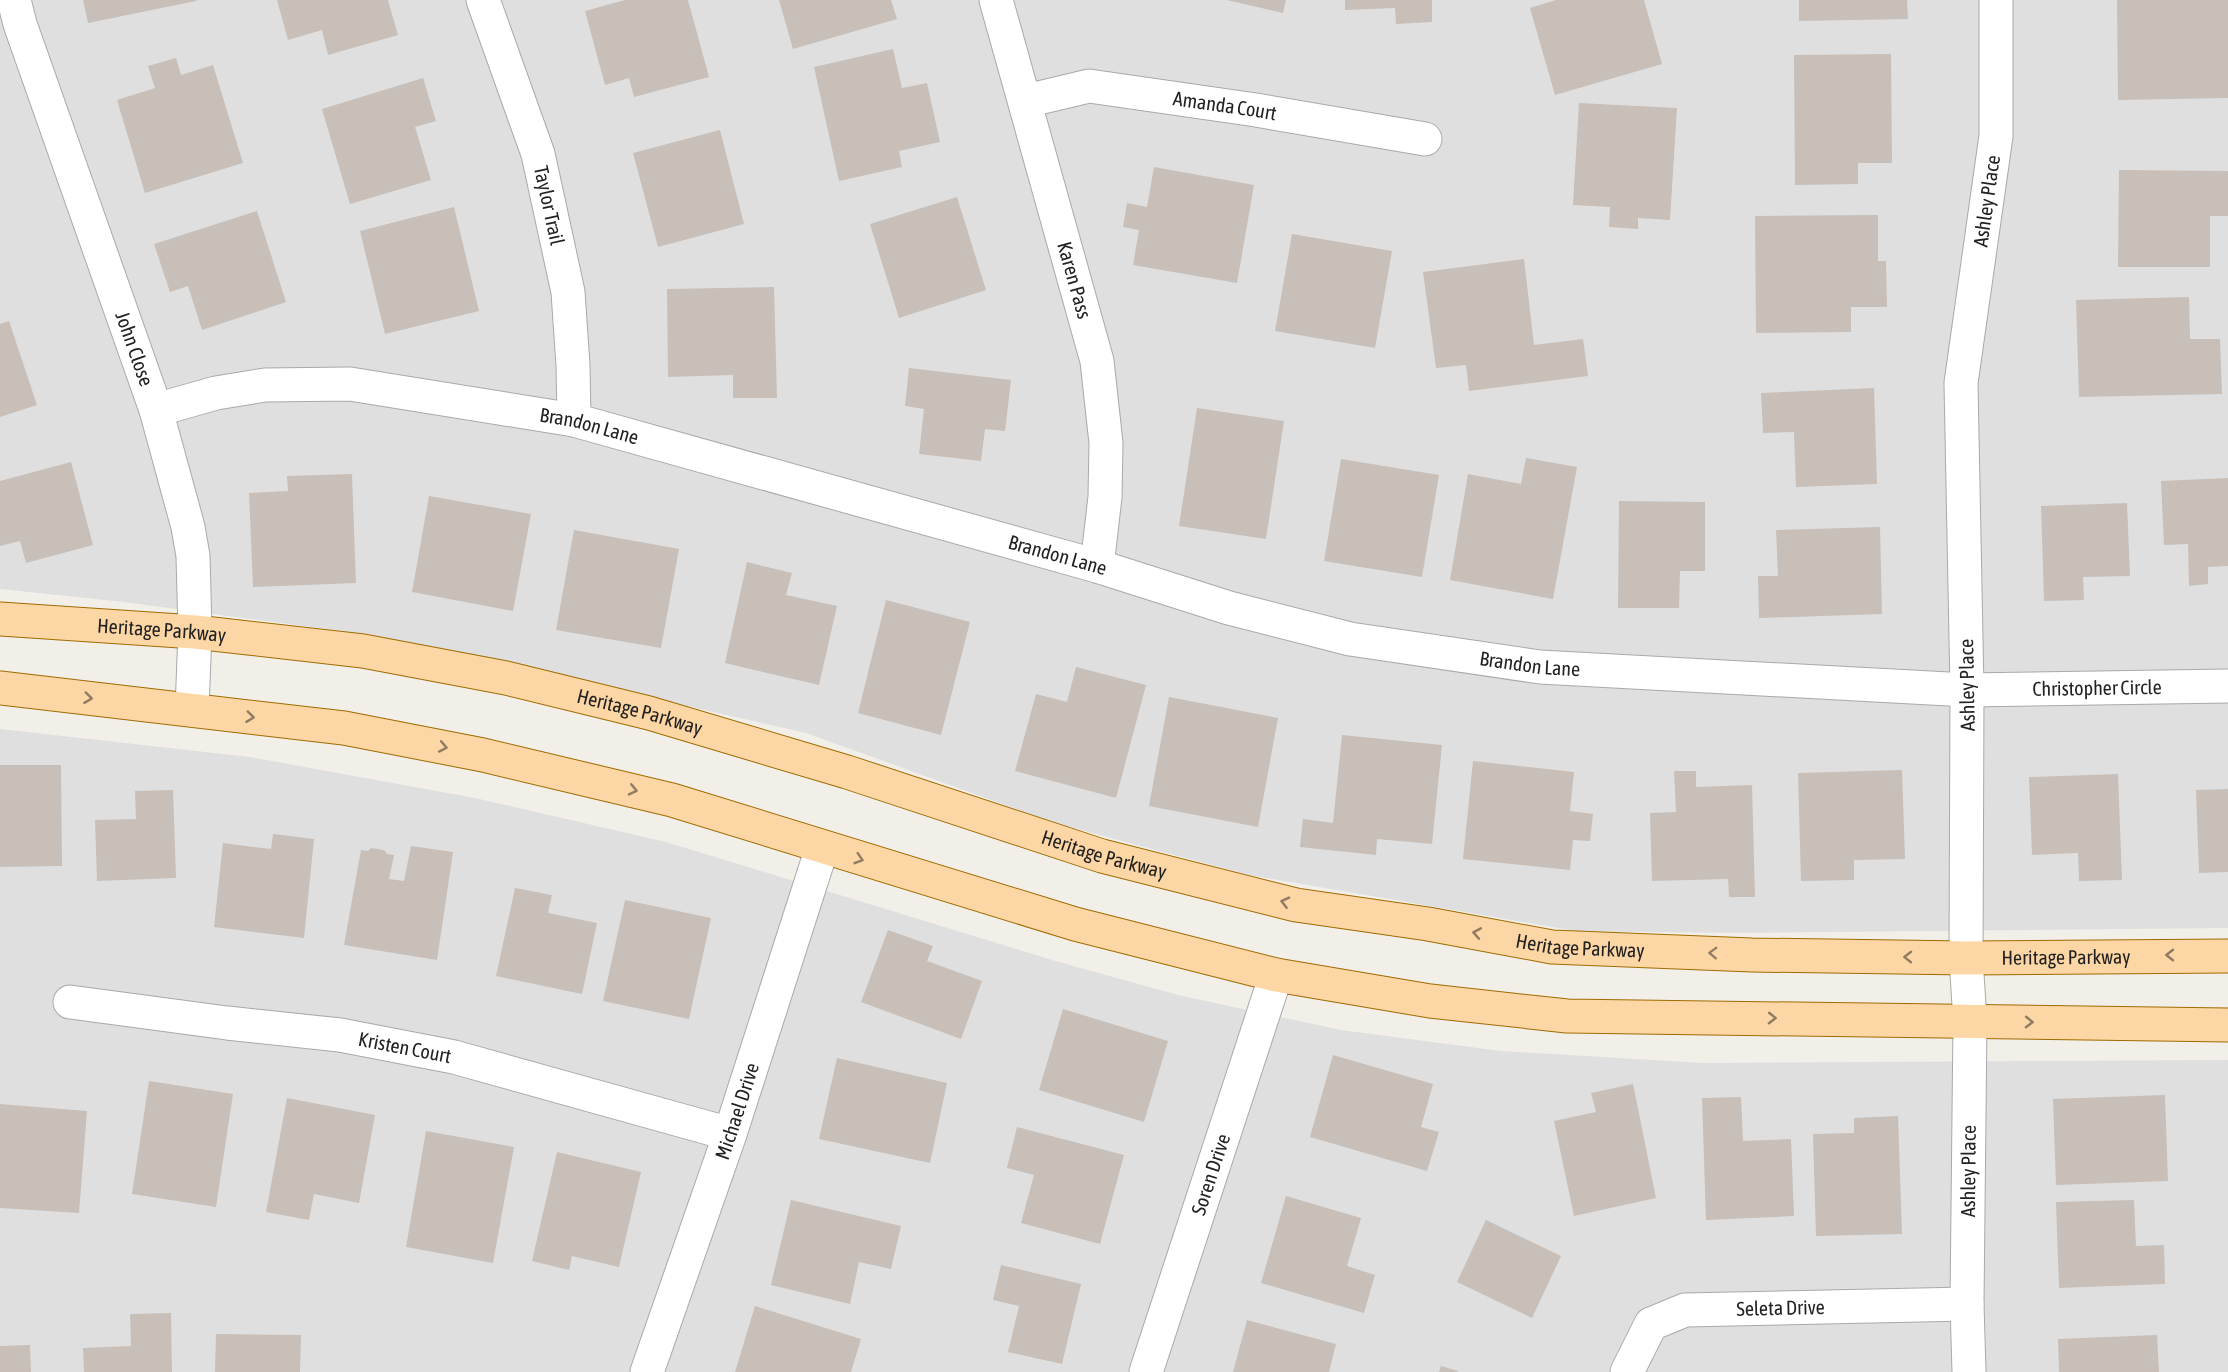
<svg xmlns="http://www.w3.org/2000/svg" width="2228" height="1372" viewBox="0 0 2228 1372" font-family="'Asap Condensed',sans-serif">
	<style>
		.residential { fill: #e0dfdf }
		.building { fill: #c7bfb8 }
		.lines { fill: none; stroke-linecap: round; stroke-linejoin: round }
		.minor-casing { stroke: #a9a9a9; stroke-width: 35 }
		.major-casing { stroke: #a06b00; stroke-width: 35 }
		.minor { stroke: #fff; stroke-width: 33 }
		.major { stroke: #fcd6a4; stroke-width: 33 }
		.oneway { stroke: #8f7c63 }
		.labels { text-anchor: middle; stroke-width: 4.5; stroke-linejoin: round; paint-order: stroke }
		.street-label { font-size: 20px; fill: #222; stroke: #fff }
	</style>
	<rect width="100%" height="100%" fill="#f2efe9"/>
	<!-- residential -->
	<g class="residential">
		<path d="M0,0H2228V928L1734,933L1576,931L1249,875L1055,823L806,733L371,635L124,602L0,589Z"/>
		<path d="M0,729L250,757L475,798L666,842L1052,960L1178,995L1341,1030L1501,1051L1703,1063L2228,1060V1372H0Z"/>
	</g>
	<!-- building -->
	<g class="building">
		<path d="M83,0H196V1L88,23Z"/>
		<path d="M277,0H388L398,35L328,55L322,30L288,40Z"/>
		<path d="M625,0H688L709,77L634,97L629,78L605,85L585,11Z"/>
		<path d="M779,0H891L897,19L793,49Z"/>
		<path d="M1227,0H1286L1283,13Z"/>
		<path d="M1345,0H1432V22L1396,24L1395,8L1345,10Z"/>
		<path d="M1556,0H1644L1662,64L1555,95L1530,8Z"/>
		<path d="M1799,0H1907L1908,19L1799,21Z"/>
		<path d="M2117,0H2228V98L2118,100Z"/>
		<path d="M893,49L902,88L927,83L940,142L899,151L902,167L839,181L814,67Z"/>
		<path d="M1891,54L1892,163H1858V184L1795,185L1794,55Z"/>
		<path d="M176,58L181,75L213,65L243,163L145,193L117,100L155,88L148,66Z"/>
		<path d="M423,78L436,121L415,127L431,180L350,204L322,109Z"/>
		<path d="M1579,103L1677,108L1670,220L1638,218V229L1609,227L1610,207L1573,205Z"/>
		<path d="M720,130L744,224L658,247L633,153Z"/>
		<path d="M1154,167L1254,185L1237,283L1133,265L1139,230L1123,227L1127,203L1147,207Z"/>
		<path d="M2119,170L2228,171V216H2210V267H2118Z"/>
		<path d="M957,197L986,290L899,318L870,224Z"/>
		<path d="M454,207L479,311L385,334L360,231Z"/>
		<path d="M257,211L286,302L202,330L188,286L170,292L154,244Z"/>
		<path d="M1878,215V261H1886L1887,307H1851V332L1756,333L1755,216Z"/>
		<path d="M1292,234L1392,251L1375,348L1275,331Z"/>
		<path d="M1524,259L1534,345L1583,339L1588,376L1469,391L1466,365L1436,368L1423,272Z"/>
		<path d="M774,287L777,398H733V375L668,377L667,289Z"/>
		<path d="M2189,297L2190,339H2220L2222,394L2079,397L2076,300Z"/>
		<path d="M9,321L37,405L0,417V324Z"/>
		<path d="M909,368L1011,380L1005,431L985,429L981,461L919,454L924,409L905,406Z"/>
		<path d="M1874,388L1877,484L1796,487L1794,432L1763,433L1761,393Z"/>
		<path d="M1197,408L1284,421L1266,539L1179,526Z"/>
		<path d="M1526,458L1577,467L1553,599L1450,580L1468,474L1521,484Z"/>
		<path d="M1341,459L1439,475L1422,577L1324,561Z"/>
		<path d="M71,462L93,545L26,563L20,541L0,546V481Z"/>
		<path d="M352,474L356,583L253,587L249,493L288,491L287,476Z"/>
		<path d="M2228,478V566L2208,567V584L2189,586L2188,544L2164,545L2161,481Z"/>
		<path d="M429,496L531,514L513,611L412,592Z"/>
		<path d="M1619,501L1705,502V571H1680L1679,608H1618Z"/>
		<path d="M2127,503L2130,576L2083,577L2084,600L2044,601L2041,506Z"/>
		<path d="M1880,527L1882,614L1759,618L1758,576H1778L1776,530Z"/>
		<path d="M574,530L679,549L661,648L556,630Z"/>
		<path d="M747,562L792,573L786,595L837,606L819,685L725,663Z"/>
		<path d="M886,600L970,622L941,735L858,713Z"/>
		<path d="M1076,667L1146,685L1116,798L1015,771L1036,694L1067,702Z"/>
		<path d="M1169,697L1278,718L1258,827L1149,806Z"/>
		<path d="M1342,735L1442,745L1432,844L1377,839L1376,855L1300,847L1303,819L1333,823Z"/>
		<path d="M1473,761L1574,772L1570,811L1593,814L1590,841L1573,840L1570,870L1463,859Z"/>
		<path d="M0,765H61L62,866L0,867Z"/>
		<path d="M1902,770L1905,859L1854,860V880L1801,881L1798,773Z"/>
		<path d="M1674,771H1696V787L1752,785L1755,897H1729L1728,879L1652,881L1650,813L1676,812Z"/>
		<path d="M2118,774L2122,880L2079,881L2078,853L2032,855L2029,777Z"/>
		<path d="M2228,789V872L2199,873L2196,790Z"/>
		<path d="M173,790L176,878L97,881L95,820L136,819L135,791Z"/>
		<path d="M273,834L314,839L304,938L214,927L223,843L271,849Z"/>
		<path d="M411,846L453,852L437,960L344,945L361,850L368,851L371,848L384,850L387,854L394,855L389,879L404,881Z"/>
		<path d="M515,888L552,895L548,913L597,923L582,994L496,976Z"/>
		<path d="M625,900L711,918L689,1019L603,1001Z"/>
		<path d="M888,930L933,946L927,961L982,981L961,1039L861,1002Z"/>
		<path d="M1063,1009L1168,1041L1144,1122L1039,1090Z"/>
		<path d="M1333,1055L1433,1084L1421,1127L1439,1132L1427,1171L1310,1137Z"/>
		<path d="M837,1058L947,1083L930,1163L819,1139Z"/>
		<path d="M149,1081L233,1094L216,1207L132,1194Z"/>
		<path d="M1633,1084L1656,1198L1574,1216L1554,1121L1596,1112L1591,1093Z"/>
		<path d="M2165,1095L2168,1181L2056,1185L2053,1099Z"/>
		<path d="M1741,1097L1743,1141L1791,1139L1794,1216L1706,1220L1702,1098Z"/>
		<path d="M287,1098L375,1115L359,1203L314,1194L309,1220L266,1212Z"/>
		<path d="M0,1104L87,1111L79,1213L0,1208Z"/>
		<path d="M1898,1116L1902,1234L1816,1236L1813,1134L1854,1133V1118Z"/>
		<path d="M1017,1127L1124,1155L1100,1244L1021,1223L1034,1175L1007,1168Z"/>
		<path d="M426,1131L514,1147L493,1263L406,1247Z"/>
		<path d="M557,1152L641,1172L619,1267L572,1256L569,1270L532,1261Z"/>
		<path d="M1286,1196L1361,1218L1347,1266L1375,1275L1364,1313L1261,1283Z"/>
		<path d="M791,1200L901,1226L891,1269L859,1262L850,1304L771,1285Z"/>
		<path d="M2134,1200L2136,1246L2164,1245L2165,1284L2059,1288L2056,1202Z"/>
		<path d="M1486,1220L1561,1256L1532,1318L1457,1282Z"/>
		<path d="M1001,1265L1081,1284L1062,1364L1008,1352L1019,1306L993,1300Z"/>
		<path d="M755,1306L861,1339L851,1372H735Z"/>
		<path d="M171,1313L172,1372H84L83,1348L131,1346L130,1314Z"/>
		<path d="M1247,1320L1336,1344L1329,1372H1233Z"/>
		<path d="M216,1334L301,1335L300,1372H215Z"/>
		<path d="M2157,1335L2159,1372H2059L2058,1339Z"/>
		<path d="M30,1345L31,1372H0V1346Z"/>
		<path d="M1441,1366L1458,1371V1372H1439Z"/>
	</g>
	<g class="lines">
		<!-- minor casing -->
		<g class="minor-casing">
			<g id="minor">
				<path id="s1" d="M14,0L20,24L156,410L188,527L193,556L195,632L192,710"/>
				<path id="s2" d="M483,0L538,154L568,292L573,365L574,420"/>
				<path id="s3" d="M996,0L1097,361L1106,443L1105,497L1097,566"/>
				<path id="s4" d="M1026,101L1089,86L1256,110L1425,139"/>
				<path id="s5" d="M156,410L216,393L265,385L350,384L574,420L1097,566L1229,608L1350,639L1540,667L1967,690L2228,686"/>
				<path id="s6" d="M70,1002L227,1023L340,1035L454,1057L730,1134"/>
				<path id="s7" d="M647,1372L730,1134L822,848"/>
				<path id="s8" d="M1146,1372L1276,975"/>
				<path id="s9" d="M1627,1372L1651,1324L1685,1310L1967,1304"/>
				<path id="s10" d="M1969,1372L1967,1304L1970,1021L1966,958L1967,690L1961,383L1996,136V0"/>
			</g>
		</g>
		<!-- major casing -->
		<g class="major-casing">
			<g id="major">
				<path id="s11" d="M0,619L195,632L363,651L506,678L649,713L847,772L1102,856L1296,905L1428,924L1552,947L1752,955L1966,958L2228,956"/>
				<path d="M0,688L344,728L483,755L672,800L1075,924L1276,975L1430,1001L1567,1016L2228,1025"/>
			</g>
		</g>
		<!-- minor -->
		<use href="#minor" class="minor"/>
		<!-- major -->
		<use href="#major" class="major"/>
	</g>
	<!-- one-way arrows -->
	<defs><path id="oneway-chevron" d="M-2-3.5L2.5 0L-2 3.5" fill="none" stroke-width="1.6" stroke-linecap="round" stroke-linejoin="round" transform="scale(1.5)"/></defs>
	<g class="oneway">
		<use href="#oneway-chevron" transform="translate(88 698) rotate(7)"/>
		<use href="#oneway-chevron" transform="translate(250 717) rotate(7)"/>
		<use href="#oneway-chevron" transform="translate(443 747) rotate(11)"/>
		<use href="#oneway-chevron" transform="translate(633 790) rotate(13)"/>
		<use href="#oneway-chevron" transform="translate(859 859) rotate(17)"/>
		<use href="#oneway-chevron" transform="translate(1285 902) rotate(-166)"/>
		<use href="#oneway-chevron" transform="translate(1477 933) rotate(-170)"/>
		<use href="#oneway-chevron" transform="translate(1713 953) rotate(-178)"/>
		<use href="#oneway-chevron" transform="translate(2170 955) rotate(180)"/>
		<use href="#oneway-chevron" transform="translate(1908 957) rotate(-179)"/>
		<use href="#oneway-chevron" transform="translate(1772 1018) rotate(1)"/>
		<use href="#oneway-chevron" transform="translate(2029 1022) rotate(1)"/>
	</g>
	<g class="labels">
		<!-- street labels -->
		<g class="street-label">
			<text dy="7" stroke="none"><textPath href="#s4" startOffset="202">Amanda Court</textPath></text>
			<text dy="7" stroke="none"><textPath href="#s10" startOffset="1173">Ashley Place</textPath></text>
			<text dy="7" stroke="none"><textPath href="#s2" startOffset="216">Taylor Trail</textPath></text>
			<text dy="7" stroke="none"><textPath href="#s3" startOffset="291">Karen Pass</textPath></text>
			<text dy="7" stroke="none"><textPath href="#s1" startOffset="369">John Close</textPath></text>
			<text dy="7" stroke="none"><textPath href="#s5" startOffset="440">Brandon Lane</textPath></text>
			<text dy="7" stroke="none"><textPath href="#s5" startOffset="926">Brandon Lane</textPath></text>
			<text dy="7" stroke="none"><textPath href="#s11" startOffset="162">Heritage Parkway</textPath></text>
			<text dy="7" stroke="none"><textPath href="#s5" startOffset="1412">Brandon Lane</textPath></text>
			<text transform="translate(1967 685) rotate(-91)" y="7">Ashley Place</text>
			<text dy="7" stroke="none"><textPath href="#s5" startOffset="1980">Christopher Circle</textPath></text>
			<text dy="7" stroke="none"><textPath href="#s11" startOffset="648">Heritage Parkway</textPath></text>
			<text dy="7" stroke="none"><textPath href="#s11" startOffset="1134">Heritage Parkway</textPath></text>
			<text dy="7" stroke="none"><textPath href="#s11" startOffset="1620">Heritage Parkway</textPath></text>
			<text dy="7" stroke="none"><textPath href="#s11" startOffset="2106">Heritage Parkway</textPath></text>
			<text dy="7" stroke="none"><textPath href="#s6" startOffset="338">Kristen Court</textPath></text>
			<text dy="7" stroke="none"><textPath href="#s7" startOffset="276">Michael Drive</textPath></text>
			<text dy="7" stroke="none"><textPath href="#s10" startOffset="201">Ashley Place</textPath></text>
			<text dy="7" stroke="none"><textPath href="#s8" startOffset="208">Soren Drive</textPath></text>
			<text dy="7" stroke="none"><textPath href="#s9" startOffset="186">Seleta Drive</textPath></text>
		</g>
	</g>
</svg>
